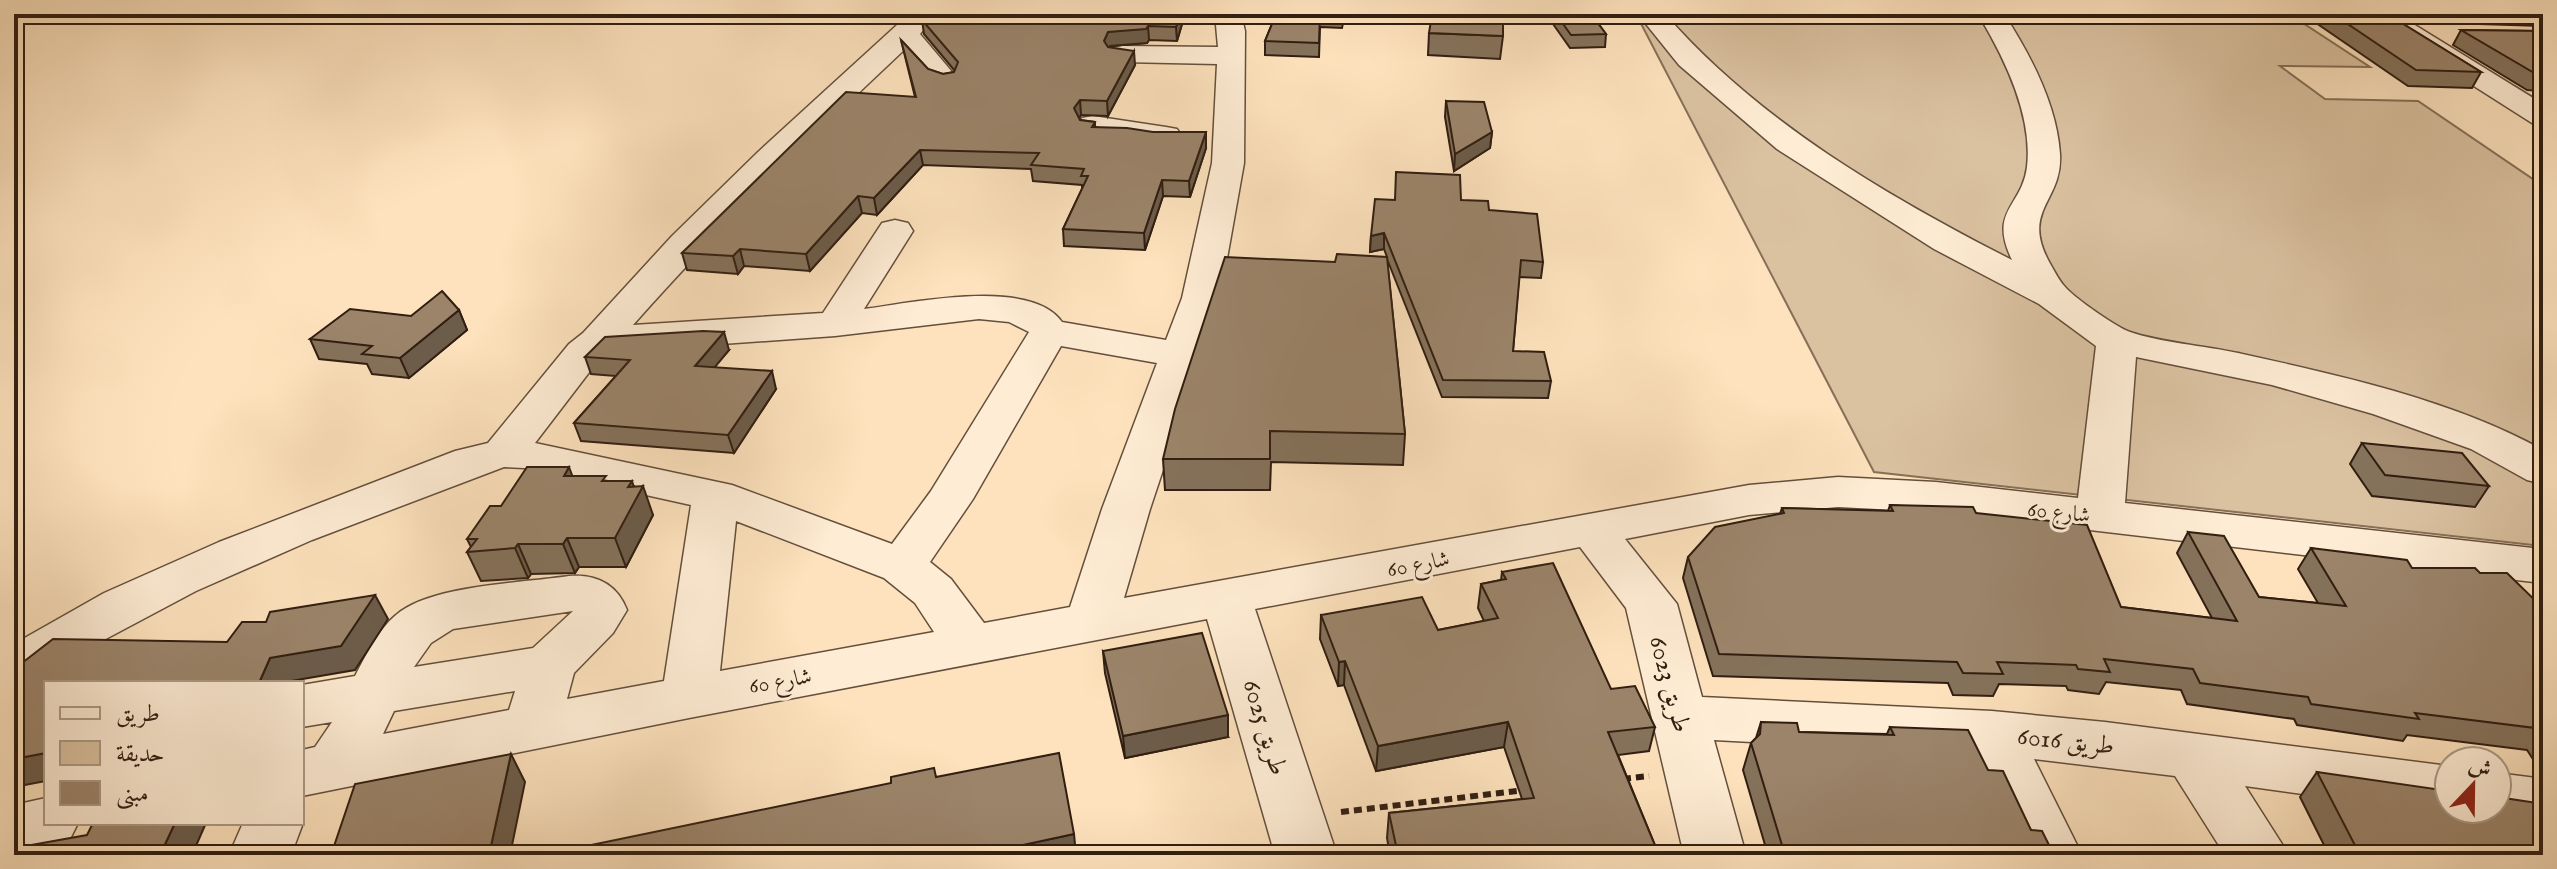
<svg xmlns="http://www.w3.org/2000/svg" width="2557" height="869" viewBox="0 0 2557 869" font-family="'IM FELL English',Amiri,serif">
	<style>
		.green { fill: #dac1a0; stroke: #867058; stroke-width: 2 }
		.lines { fill: none; stroke-linecap: round; stroke-linejoin: round }
		.minor-casing { stroke: #644f3c; stroke-width: 3 }
		.path { stroke: #311e11; stroke-width: 6; stroke-dasharray: 8 5; stroke-linecap: butt }
		.minor { fill: #feecd4; fill-rule: evenodd }
		.wall { fill: #85725b; stroke: #311e11; stroke-width: 2 }
		.shaded-wall { fill: #6c5c4a; stroke: #311e11; stroke-width: 2 }
		.building { fill: #9b846a; stroke: #311e11; stroke-width: 2 }
		.labels { text-anchor: middle; stroke-width: 6; stroke-linejoin: round; paint-order: stroke }
		.street-label { font-size: 22px; fill: #311e11; stroke: #feecd4 }
		.near-street-label { font-size: 26px; fill: #311e11; stroke: #feecd4 }
	</style>
	<rect width="100%" height="100%" fill="#fde2bd"/>
	<filter id="stains"><feTurbulence type="fractalNoise" baseFrequency=".0025" numOctaves="4"/><feColorMatrix values="0 0 0 0 .2 0 0 0 0 .09 0 0 0 0 .02 0 0 0 .5 -.17"/></filter>
	<radialGradient id="worn" r=".72"><stop offset=".6" stop-color="#630" stop-opacity="0"/><stop offset="1" stop-color="#630" stop-opacity=".3"/></radialGradient>
	<!-- green -->
	<path class="green" d="M1636,14H2289L2370,67L2280,66L2325,99L2418,101L2543,186V546L1874,472Z"/>
	<g class="lines">
		<!-- minor casing -->
		<g class="minor-casing">
			<g id="minor">
				<path d="M909,14H936L920,34L958,79L954,85C930,91 918,67 904,50C810,138 719,228 633,325L823,313L882,223L895,220L908,223L913,231L864,309C912,303 1031,277 1062,322L1166,340L1182,298L1212,163L1217,64L1122,62L1112,60L1108,54L1112,48L1122,46L1218,47L1215,14H1241L1245,31L1244,163L1220,298L1150,509L1124,598L1749,485L1838,477L1936,482L2078,498L2096,346L2039,304L1934,249L1777,149L1679,65L1638,14H1665C1758,121 1887,196 2012,260C1988,210 2022,207 2027,167C2033,115 2004,57 1978,14H2004C2030,54 2057,105 2060,154C2063,203 2018,210 2052,267C2056,274 2060,282 2066,288C2076,299 2116,327 2130,332C2158,342 2206,346 2238,353C2338,375 2453,400 2543,450V484L2527,480L2471,449L2373,414L2272,385L2136,357L2125,503L2543,549V583L1936,512L1838,507L1749,515L1625,539L1677,604L1702,697L1992,711L2105,722L2449,766V809H2463L2449,814L2245,786L2289,855H2225L2175,776L2034,759L2082,855H2020L1973,754L1714,740L1746,855H1684L1626,608L1580,547L1255,609L1337,855H1275L1207,619L689,718L302,796V750L315,747L332,722L302,727V685L355,676C366,655 378,630 396,615C430,585 523,583 569,576C596,574 617,584 627,610L613,633L574,673L567,699L664,681L691,505L524,468L504,467L312,540L196,591L85,650L33,684L14,690V644L104,593L219,542L455,451L488,443L569,344L583,333L672,236L758,152ZM979,319L1009,322L1029,332L931,491L892,544L732,485L535,443L597,362L610,352L835,336ZM1061,346L1157,363L1102,509L1070,607L984,623L951,579L930,562L973,499ZM736,521L884,578L915,603L934,632L720,671ZM573,611L533,648L414,667L431,643L453,629ZM515,691L509,710L383,734L394,711Z"/>
				<path d="M2366,14H2397L2543,104V126L2532,123L2370,20Z"/>
				<path d="M1093,116L1166,127L1177,129L1182,136L1177,143L1166,145L1082,132L1078,125L1082,118Z"/>
				<path d="M2497,773L2543,779V827L2497,821L2476,814L2473,809H2497Z"/>
				<path d="M46,798V823H78L69,841L14,855V805Z"/>
				<path d="M302,821L303,823L291,855H229L243,823H302Z"/>
			</g>
		</g>
		<!-- path -->
		<g class="path">
			<path d="M1623,779L1649,776"/>
			<path d="M1341,812L1525,790"/>
		</g>
		<!-- minor -->
		<use href="#minor" class="minor"/>
	</g>
	<!-- wall -->
	<g class="wall">
		<path d="M927,14H1185L1177,41L1149,40L1147,43L1110,46L1109,47L1135,65L1108,116L1081,115L1079,118L1080,120L1095,122V127L1206,148L1190,197L1163,196L1145,250L1064,246L1063,229L1082,189V185L1033,181L1031,169L923,165L877,215L862,213L810,271L744,266L738,274L687,270L682,253L915,97L901,40L928,69L943,74L954,72L955,71L924,34L922,20Z"/>
		<path d="M1276,14H1345L1342,28L1320,27L1319,57L1265,55V41Z"/>
		<path d="M1546,14H1591L1606,34L1605,47L1570,48Z"/>
		<path d="M2303,14H2387L2481,72L2472,88L2408,86Z"/>
		<path d="M2402,14H2543V26L2416,22Z"/>
		<path d="M2461,30L2543,31V91L2527,90L2453,45Z"/>
		<path d="M1429,33L1503,36L1500,59L1428,55Z"/>
		<path d="M1446,101L1492,132L1490,148L1454,171L1445,117Z"/>
		<path d="M2543,160V176L2536,171Z"/>
		<path d="M1461,200L1489,210L1543,262L1541,278L1519,277L1513,351L1551,381L1548,398L1442,397L1387,259L1405,434L1403,465L1271,462L1270,490H1165L1163,459L1335,262L1387,257L1384,249L1370,252L1371,236Z"/>
		<path d="M459,310L467,330L409,378L372,374L367,364L319,359L310,339L411,316Z"/>
		<path d="M729,350L714,367L776,389L734,453L581,441L574,423L616,376L591,374L585,357Z"/>
		<path d="M2362,443L2489,486L2475,507L2372,496L2350,464Z"/>
		<path d="M573,476L608,481L634,486L653,515L626,567H579L575,573L531,574L528,578L481,581L467,552L471,547L467,539L501,506Z"/>
		<path d="M1890,505L1976,513L2121,607L2212,618L2177,553L2188,532L2259,597L2318,603L2298,569L2311,548L2412,568L2480,573L2543,608V770H2540L2527,750L2407,735L2403,741L2297,725L2294,719L2187,704L2181,690L2106,682L2099,694L2068,690L2066,686L1999,684L1993,696L1953,695L1948,683L1713,676L1683,578L1688,557L1780,514L1782,508L1888,511Z"/>
		<path d="M1502,572L1611,689L1655,727L1649,751L1618,755L1659,855H1390L1387,838L1389,813L1522,799L1504,747L1376,771L1344,685L1338,686L1320,639L1321,615L1438,630L1484,621L1478,608L1481,584L1501,580Z"/>
		<path d="M1103,651L1228,737L1125,758L1105,673Z"/>
		<path d="M1761,722L1799,732L1887,734L1890,727L1988,770L2031,830L2054,855H1768L1743,770L1751,743L1756,738Z"/>
		<path d="M2317,772L2543,855H2329L2300,797Z"/>
	</g>
	<!-- shaded-wall -->
	<g class="shaded-wall">
		<path d="M1180,14H1185L1177,41L1176,27Z"/>
		<path d="M1148,26L1149,40L1147,43L1110,46L1106,56L1104,41L1108,32Z"/>
		<path d="M1134,51L1135,65L1108,116L1107,101Z"/>
		<path d="M1080,100L1081,115L1075,124L1074,108Z"/>
		<path d="M1206,132V148L1190,197L1189,181Z"/>
		<path d="M1492,132L1490,148L1454,171L1455,154Z"/>
		<path d="M920,150L923,165L877,215L874,198Z"/>
		<path d="M1162,180L1163,196L1145,250L1144,233Z"/>
		<path d="M858,196L862,213L810,271L806,254Z"/>
		<path d="M1384,233V249L1370,252L1371,236Z"/>
		<path d="M740,249L744,266L738,274L733,256Z"/>
		<path d="M459,310L467,330L409,378L400,358Z"/>
		<path d="M724,332L729,350L701,384L695,366Z"/>
		<path d="M772,371L776,389L734,453L728,435Z"/>
		<path d="M569,467L580,496L564,476Z"/>
		<path d="M632,481L637,497L643,486L653,515L626,567L615,538L628,487Z"/>
		<path d="M567,538L579,567L575,573L563,544Z"/>
		<path d="M518,544L531,574L528,578L515,548Z"/>
		<path d="M375,595L388,619L355,670L285,682V683H259L270,658Z"/>
		<path d="M1345,661L1344,685L1338,686L1339,662Z"/>
		<path d="M1228,715V737L1125,758L1123,736Z"/>
		<path d="M1508,722L1504,747L1376,771L1378,746Z"/>
		<path d="M46,753V781L14,787V759Z"/>
		<path d="M511,754L525,782L510,855H489Z"/>
		<path d="M175,823H206L192,855H160Z"/>
		<path d="M1074,834L1076,855H977Z"/>
	</g>
	<!-- building -->
	<g class="building">
		<path d="M927,14H1180L1176,27L1148,26L1146,29L1108,32L1104,41L1108,47L1134,51L1107,101L1080,100L1074,108L1080,120L1095,122L1092,127L1127,128L1153,132H1206L1189,181L1162,180L1144,233L1063,229L1088,176H1081L1084,169L1031,165L1039,153L920,150L874,198L858,196L806,254L740,249L733,256L682,253L846,92L916,97L901,40L928,69L943,74L954,72L958,62L922,20Z"/>
		<path d="M1276,14H1320L1319,43L1265,41Z"/>
		<path d="M1432,14H1503V36L1429,33Z"/>
		<path d="M1556,14H1591L1606,34L1571,35Z"/>
		<path d="M2333,14H2387L2481,72L2416,70Z"/>
		<path d="M2461,30L2543,31V74H2536Z"/>
		<path d="M1446,101L1484,102L1492,132L1455,154Z"/>
		<path d="M1396,172L1460,175L1461,200L1488,201L1489,210L1537,214L1543,262L1521,260L1513,351L1544,352L1551,381L1443,380L1384,233L1371,236L1375,199L1395,200Z"/>
		<path d="M1337,254L1387,257L1405,434L1270,431V459H1163L1175,409L1225,257L1335,262Z"/>
		<path d="M442,291L459,310L400,358L362,354L372,346L310,339L350,309L411,316Z"/>
		<path d="M703,331L724,332L695,366L772,371L728,435L574,423L630,360L585,357L605,337Z"/>
		<path d="M2362,443L2462,453L2489,486L2385,475Z"/>
		<path d="M527,467H569L564,476H606L602,481H632L628,487L643,486L615,538H567L563,544H518L515,548L467,552L477,539H467L490,506H501Z"/>
		<path d="M1890,505L1973,507L1976,513L2087,525L2121,607L2237,621L2188,532L2224,536L2259,597L2346,606L2311,548L2407,560L2412,568H2475L2480,573H2507L2543,608V729L2415,713L2419,719L2311,704L2308,697L2200,683L2193,669L2104,659L2110,672L2078,669L2076,665L1997,662L2003,674L1963,673L1957,662L1719,654L1688,557L1715,527L1784,513L1782,508L1893,511Z"/>
		<path d="M1553,563L1611,689L1635,686L1655,727L1608,732L1659,855H1398L1389,813L1534,798L1508,722L1378,746L1345,661L1339,662L1321,615L1422,597L1438,630L1498,618L1481,584L1506,579L1502,572Z"/>
		<path d="M375,595L341,646L270,658L259,683H46V753L14,759V663H22L53,639L227,642L242,622H266L270,612Z"/>
		<path d="M1202,633L1228,715L1123,736L1103,651Z"/>
		<path d="M1761,722L1797,723L1799,732L1894,735L1890,727L1968,730L1988,770L2003,771L2031,830L2042,831L2054,855H1785L1751,743L1760,734Z"/>
		<path d="M1059,753L1074,834L977,855H543L891,783V777L934,768L936,777Z"/>
		<path d="M511,754L489,855H331L355,784Z"/>
		<path d="M2317,772L2449,791V809H2497V797L2543,804V855H2360Z"/>
		<path d="M93,823H175L160,855H14V848L87,835Z"/>
		<path d="M2216,850L2264,852L2266,855H2219Z"/>
	</g>
	<g class="labels">
		<!-- street labels -->
		<g class="street-label">
			<text transform="translate(2059 511) rotate(6)" y="8">شارع 60</text>
			<text transform="translate(1418 563) rotate(-11)" y="8">شارع 60</text>
			<text transform="translate(780 680) rotate(-10)" y="8">شارع 60</text>
		</g>
		<!-- near-street labels -->
		<g class="near-street-label">
			<text transform="translate(1671 684) rotate(75)" y="9">طريق 6023</text>
			<text transform="translate(1266 727) rotate(73)" y="9">طريق 6025</text>
			<text transform="translate(2066 740) rotate(6)" y="9">طريق 6016</text>
		</g>
	</g>
	<!-- margin -->
	<rect width="2557" height="869" fill="none" stroke="#fde2bd" stroke-width="48"/>
	<rect x="16" y="16" width="2525" height="837" fill="none" stroke="#311e11" stroke-width="4"/>
	<rect x="24" y="24" width="2509" height="821" fill="none" stroke="#311e11" stroke-width="2"/>
	<!-- legend -->
	<rect x="44" y="681" width="260" height="144" fill="#feecd4" stroke="#ac9a86" stroke-width="2"/>
	<rect x="60" y="707" width="40" height="12" fill="#feecd4" stroke="#ac9a86" stroke-width="2"/>
	<text x="116" y="721" font-size="24" fill="#311e11">طريق</text>
	<rect x="60" y="741" width="40" height="24" fill="#dac1a0" stroke="#ac9a86" stroke-width="2"/>
	<text x="116" y="761" font-size="24" fill="#311e11">حديقة</text>
	<rect x="60" y="781" width="40" height="24" fill="#9b846a" stroke="#ac9a86" stroke-width="2"/>
	<text x="116" y="801" font-size="24" fill="#311e11">مبنى</text>
	<!-- north arrow -->
	<g transform="translate(2473 785) rotate(22)"><circle r="38" fill="#feecd4" stroke="#ac9a86" stroke-width="2"/>
	<path d="M0-6L14 30L0 20L-14 30Z" fill="#8f2418"/>
	<text y="-12" font-size="22" font-weight="bold" text-anchor="middle" fill="#311e11">ش</text>
	</g>
	<rect width="100%" height="100%" filter="url(#stains)"/>
	<rect width="100%" height="100%" fill="url(#worn)"/>
</svg>
